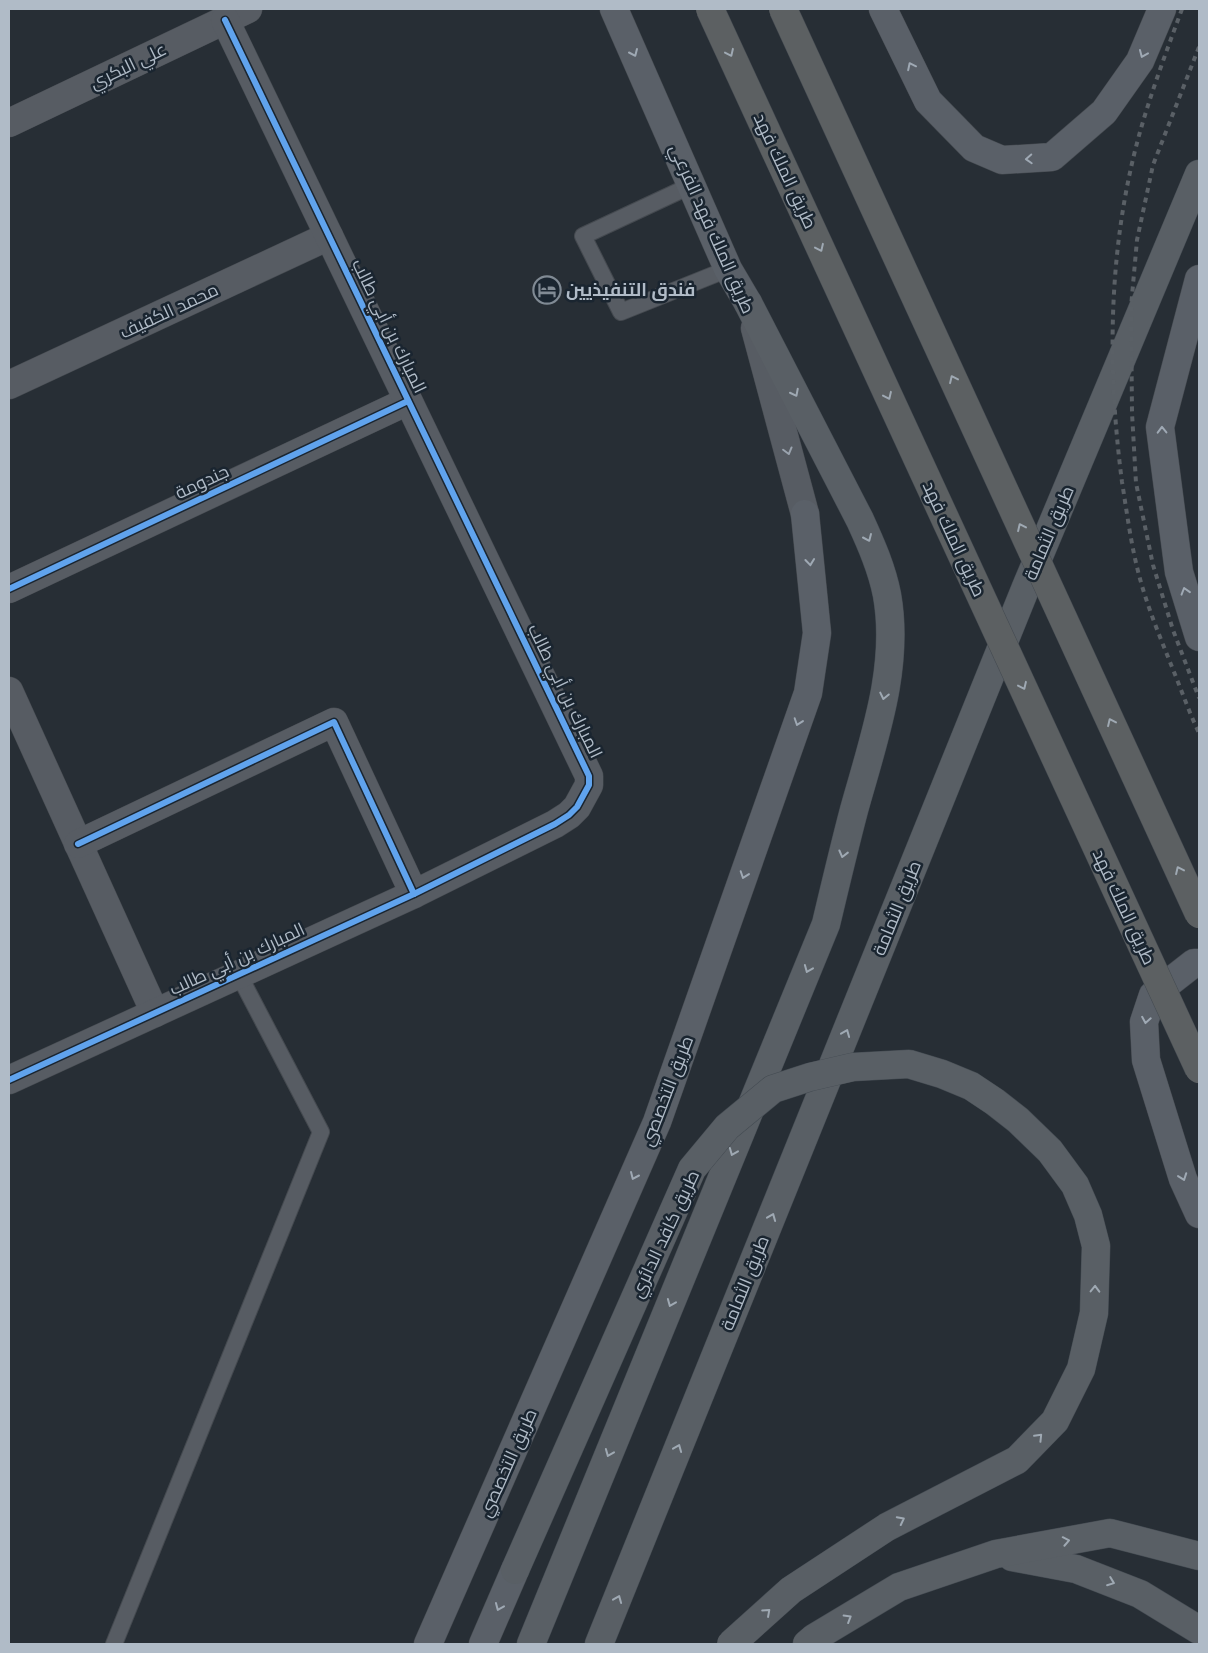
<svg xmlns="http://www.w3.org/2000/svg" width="1208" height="1653" viewBox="0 0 1208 1653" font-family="'Noto Sans',Cairo,sans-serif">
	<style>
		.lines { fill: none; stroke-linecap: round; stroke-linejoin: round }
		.lane-casing { stroke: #454a50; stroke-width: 18 }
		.street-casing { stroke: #454a50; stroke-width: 29 }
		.secondary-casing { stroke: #454a50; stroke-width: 29 }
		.primary-casing { stroke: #444b52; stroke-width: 29 }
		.lane { stroke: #575c63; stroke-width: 16 }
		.street { stroke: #575c63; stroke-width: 28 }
		.secondary { stroke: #5a6068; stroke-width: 28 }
		.primary { stroke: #595f65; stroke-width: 28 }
		.rail { stroke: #5a6066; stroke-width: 4; stroke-dasharray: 5 5; stroke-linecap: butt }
		.primary-bridge-casing { stroke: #444b52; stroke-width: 29; stroke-linecap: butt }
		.highway-bridge-casing { stroke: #444a51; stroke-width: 29; stroke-linecap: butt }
		.primary-bridge { stroke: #595f65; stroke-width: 28 }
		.highway-bridge { stroke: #5c6062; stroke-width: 28 }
		.cycleway-casing { stroke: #1a2530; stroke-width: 9 }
		.cycleway { stroke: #60a3ed; stroke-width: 6 }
		.oneway { stroke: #9fa9b4 }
		.oneway2 { stroke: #9fa9b3 }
		.oneway3 { stroke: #9aa3ae }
		.labels { text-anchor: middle; stroke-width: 5; stroke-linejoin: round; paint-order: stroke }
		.street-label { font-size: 18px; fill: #b0bbc7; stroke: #1a2530 }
		.poi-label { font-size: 18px; font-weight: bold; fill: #b0bbc7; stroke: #1a2530; text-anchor: start }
	</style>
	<rect width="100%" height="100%" fill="#272e35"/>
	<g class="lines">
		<!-- lane casing -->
		<g class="lane-casing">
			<g id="lane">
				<path d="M692,185L583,236L621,312L728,269"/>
				<path d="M114,1644L321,1132L239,975"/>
			</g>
		</g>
		<!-- street casing -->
		<g class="street-casing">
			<g id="street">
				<path d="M9,123L248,9"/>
				<path d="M755,328L805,514"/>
				<path d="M9,385L329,236"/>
				<path d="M9,589L408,401"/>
				<path d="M9,691L155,1013"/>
				<path d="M78,844L334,722L414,894"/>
				<path d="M9,1080L414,894L555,824L569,815L577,807L589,785V776L225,20"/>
			</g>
		</g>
		<!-- secondary casing -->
		<g class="secondary-casing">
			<g id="secondary">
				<path d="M614,9L728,269L748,303"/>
				<path d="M883,9L928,101L974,148L1002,160L1052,157L1104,112L1140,61L1162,9"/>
				<path d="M1199,279L1160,427L1179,572L1199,637"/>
				<path d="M1199,963H1194L1153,995L1144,1022L1146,1060L1183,1179L1199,1214"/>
				<path d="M428,1644L657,1122L808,693L817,633L805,514"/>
				<path d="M483,1644L515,1570"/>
			</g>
		</g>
		<!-- primary casing -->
		<g class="primary-casing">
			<g id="primary">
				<path d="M1012,1557L1076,1569L1140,1594L1199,1630"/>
				<path d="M531,1644L826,924C835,886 844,848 854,810C873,741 900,668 887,595C882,569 871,544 860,520L748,303"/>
				<path d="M599,1644L1026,587L1199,174"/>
				<path d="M807,1644L814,1638L899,1587L996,1554L1110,1533L1199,1556"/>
			</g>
		</g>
		<!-- lane -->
		<use href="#lane" class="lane"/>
		<!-- street -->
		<use href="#street" class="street"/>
		<!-- secondary -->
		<use href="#secondary" class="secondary"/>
		<!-- primary -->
		<use href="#primary" class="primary"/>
		<!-- rail -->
		<g class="rail">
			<path d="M1182,9C1164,58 1145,108 1133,159C1108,265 1108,375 1122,482C1127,513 1131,545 1139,575C1147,606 1160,637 1172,667C1181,689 1189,712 1199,733"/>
			<path d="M1199,47L1153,165L1137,240L1131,307L1132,413L1136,483L1153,565L1173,630L1199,698"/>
		</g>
		<!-- primary-bridge casing -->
		<g class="primary-bridge-casing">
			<path id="primary-bridge" d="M515,1570L692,1169L727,1127L773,1089L810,1077L853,1067L909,1064L942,1074L971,1086L995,1102L1018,1120L1050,1151L1075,1185L1088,1215L1096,1246L1094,1313L1081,1369L1055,1421L1017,1460L887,1527L791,1590L731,1644"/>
		</g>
		<!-- highway-bridge casing -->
		<g class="highway-bridge-casing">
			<g id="highway-bridge">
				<path d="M710,9L1199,1069"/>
				<path d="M783,9L1199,914"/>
			</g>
		</g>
		<!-- primary-bridge -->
		<use href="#primary-bridge" class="primary-bridge"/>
		<!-- highway-bridge -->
		<use href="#highway-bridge" class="highway-bridge"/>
		<!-- cycleway casing -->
		<g class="cycleway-casing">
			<g id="cycleway">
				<path d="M9,589L408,401"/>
				<path d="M78,844L334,722L414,894"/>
				<path d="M9,1080L414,894L555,824L569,815L577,807L589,785V776L225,20"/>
			</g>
		</g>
		<!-- cycleway -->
		<use href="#cycleway" class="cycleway"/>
	</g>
	<!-- one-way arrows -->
	<defs><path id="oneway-chevron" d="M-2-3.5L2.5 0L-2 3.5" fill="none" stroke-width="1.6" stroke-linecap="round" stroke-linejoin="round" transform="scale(1.25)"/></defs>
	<g class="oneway">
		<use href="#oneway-chevron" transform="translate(634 53) rotate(66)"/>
		<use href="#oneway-chevron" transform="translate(1143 54) rotate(113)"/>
		<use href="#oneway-chevron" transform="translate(911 66) rotate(-116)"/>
		<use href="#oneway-chevron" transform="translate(1029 159) rotate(177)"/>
		<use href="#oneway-chevron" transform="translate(1162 430) rotate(-91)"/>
		<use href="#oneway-chevron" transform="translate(810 562) rotate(84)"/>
		<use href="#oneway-chevron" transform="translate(1185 591) rotate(-107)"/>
		<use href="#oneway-chevron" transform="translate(798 722) rotate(109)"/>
		<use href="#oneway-chevron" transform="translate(744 875) rotate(109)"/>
		<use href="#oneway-chevron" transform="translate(1146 1020) rotate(100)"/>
		<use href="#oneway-chevron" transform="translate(634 1176) rotate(114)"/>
		<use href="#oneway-chevron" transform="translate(1183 1177) rotate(70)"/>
		<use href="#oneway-chevron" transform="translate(499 1607) rotate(113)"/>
	</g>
	<g class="oneway2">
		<use href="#oneway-chevron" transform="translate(730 53) rotate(65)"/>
		<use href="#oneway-chevron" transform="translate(820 248) rotate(65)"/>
		<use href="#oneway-chevron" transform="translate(953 379) rotate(-115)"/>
		<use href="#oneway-chevron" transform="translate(795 393) rotate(63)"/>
		<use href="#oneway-chevron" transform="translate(888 396) rotate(65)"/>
		<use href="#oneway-chevron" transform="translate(1021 527) rotate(-115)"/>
		<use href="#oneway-chevron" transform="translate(868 538) rotate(66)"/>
		<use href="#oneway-chevron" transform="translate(1023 686) rotate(65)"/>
		<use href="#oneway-chevron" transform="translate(884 696) rotate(102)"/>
		<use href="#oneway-chevron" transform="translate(1111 722) rotate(-115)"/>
		<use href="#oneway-chevron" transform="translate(843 854) rotate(104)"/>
		<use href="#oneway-chevron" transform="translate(1179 870) rotate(-115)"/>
		<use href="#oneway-chevron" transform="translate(808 969) rotate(112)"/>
		<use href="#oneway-chevron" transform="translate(846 1033) rotate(-68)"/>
		<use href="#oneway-chevron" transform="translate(733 1152) rotate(112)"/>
		<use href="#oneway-chevron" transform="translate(772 1217) rotate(-68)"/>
		<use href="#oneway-chevron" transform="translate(1095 1289) rotate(-89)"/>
		<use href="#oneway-chevron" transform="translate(671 1303) rotate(112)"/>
		<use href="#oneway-chevron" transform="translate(1039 1437) rotate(-46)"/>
		<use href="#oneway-chevron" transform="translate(678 1448) rotate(-68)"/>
		<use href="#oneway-chevron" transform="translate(609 1453) rotate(112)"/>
		<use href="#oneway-chevron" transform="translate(901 1520) rotate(-27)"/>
		<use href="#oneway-chevron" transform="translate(1066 1541) rotate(-11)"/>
		<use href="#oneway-chevron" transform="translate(1111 1582) rotate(21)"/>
		<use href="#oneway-chevron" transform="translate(618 1599) rotate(-68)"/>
		<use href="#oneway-chevron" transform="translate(767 1612) rotate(-42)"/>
		<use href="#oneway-chevron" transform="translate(848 1618) rotate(-31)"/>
	</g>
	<use class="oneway3" href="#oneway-chevron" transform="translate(788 451) rotate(75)"/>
	<!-- icons -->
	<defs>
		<g id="hotel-ring" transform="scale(1.4375)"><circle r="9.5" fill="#1a2530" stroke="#808a94" stroke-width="1.5"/><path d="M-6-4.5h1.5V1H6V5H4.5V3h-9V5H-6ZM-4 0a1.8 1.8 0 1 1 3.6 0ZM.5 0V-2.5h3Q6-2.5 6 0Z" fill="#808a94"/></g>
	</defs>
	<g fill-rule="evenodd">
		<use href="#hotel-ring" x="547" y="290"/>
	</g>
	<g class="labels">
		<!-- street labels -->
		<g class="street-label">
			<text transform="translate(128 66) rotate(-26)" y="6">علي البكري</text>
			<text transform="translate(785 171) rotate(65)" y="6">طريق الملك فهد</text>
			<text transform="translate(712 229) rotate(66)" y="6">طريق الملك فهد الفرعي</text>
			<text transform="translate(169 311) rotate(-25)" y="6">محمد الكفيف</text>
			<text transform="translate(389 326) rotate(64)" y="6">المبارك بن أبي طالب</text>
			<text transform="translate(202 482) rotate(-25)" y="6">جندومة</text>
			<text transform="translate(1049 533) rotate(-67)" y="6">طريق الثمامة</text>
			<text transform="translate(954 539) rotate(65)" y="6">طريق الملك فهد</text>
			<text transform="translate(565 691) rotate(64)" y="6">المبارك بن أبي طالب</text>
			<text transform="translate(1124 907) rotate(65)" y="6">طريق الملك فهد</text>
			<text transform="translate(897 908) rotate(-68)" y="6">طريق الثمامة</text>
			<text transform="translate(237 959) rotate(-25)" y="6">المبارك بن أبي طالب</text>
			<text transform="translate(667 1091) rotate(-69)" y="6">طريق التخصصي</text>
			<text transform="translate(665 1234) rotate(-65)" y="6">طريق كافد الدائري</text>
			<text transform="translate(745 1283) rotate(-68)" y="6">طريق الثمامة</text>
			<text transform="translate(508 1463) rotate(-66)" y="6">طريق التخصصي</text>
		</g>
		<!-- poi labels -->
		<g class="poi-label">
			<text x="566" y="296">فندق التنفيذيين</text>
		</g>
	</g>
	<!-- border -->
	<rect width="1208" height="1653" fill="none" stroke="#b0bbc7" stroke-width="20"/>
</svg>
